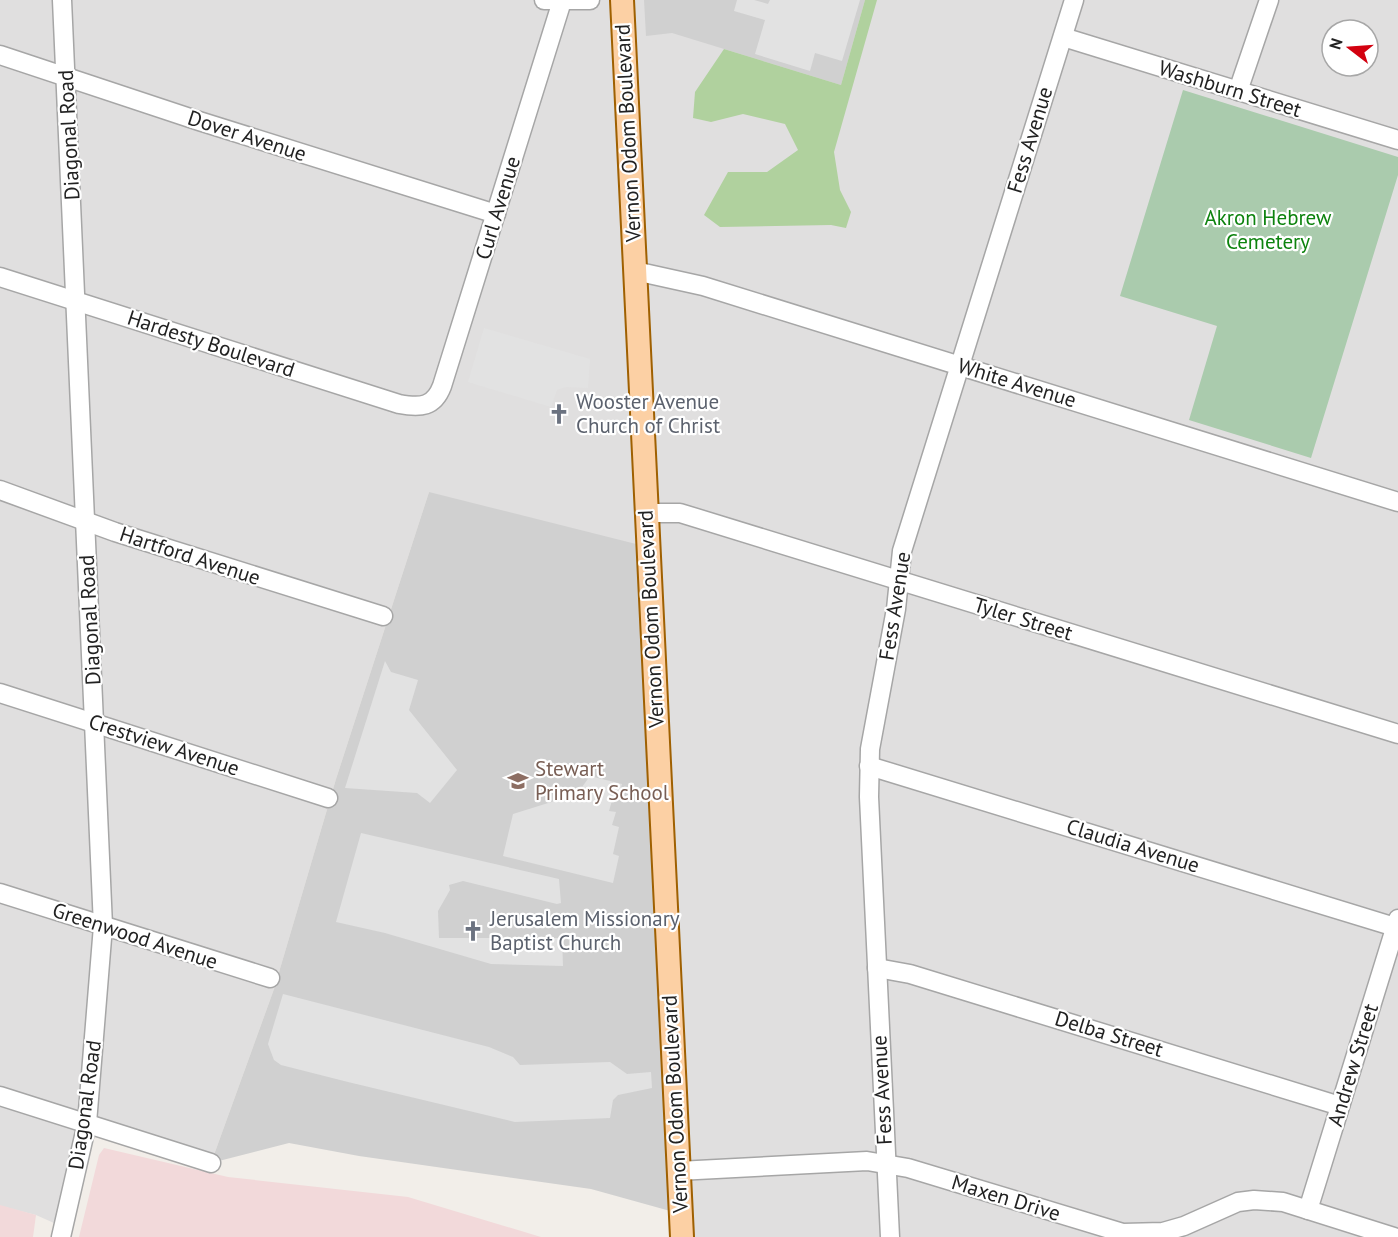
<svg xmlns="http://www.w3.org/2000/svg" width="1398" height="1237" viewBox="0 0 1398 1237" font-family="'PT Sans',sans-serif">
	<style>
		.residential { fill: #e0dfdf; fill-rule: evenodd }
		.commercial { fill: #f2d9da }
		.religious { fill: #d0d0d0 }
		.forest { fill: #b0d19e }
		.cemetery { fill: #aacbad }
		.parking { fill: #e2e2e2 }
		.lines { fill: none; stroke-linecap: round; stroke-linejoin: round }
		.minor-casing { stroke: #a6a6a6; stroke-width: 21 }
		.major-casing { stroke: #9f6001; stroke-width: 26 }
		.minor { stroke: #fff; stroke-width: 18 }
		.major { stroke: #fcd0a4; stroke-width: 22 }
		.labels { text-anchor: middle; stroke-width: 4.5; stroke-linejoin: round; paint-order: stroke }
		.street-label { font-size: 21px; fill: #222; stroke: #fff }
		.park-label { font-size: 21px; fill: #0d830e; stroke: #fff }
		.worship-label { font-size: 21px; fill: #5b616d; stroke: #fff; text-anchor: start }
		.education-label { font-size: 21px; fill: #785e54; stroke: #fff; text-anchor: start }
	</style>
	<rect width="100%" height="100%" fill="#f2eee9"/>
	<!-- residential -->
	<path class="residential" d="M0,0H1398V1237H682L429,492L336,779L274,989L211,1163L87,1123L63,1227L36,1215L0,1206ZM1332,30H1368V66H1332Z"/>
	<!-- commercial -->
	<g class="commercial">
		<path d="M104,1148L228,1177L408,1197L541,1237H79L99,1155Z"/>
		<path d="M0,1205L36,1215L33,1237H0Z"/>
	</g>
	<!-- religious -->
	<g class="religious">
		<path d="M644,0H865L841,85L672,33L646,36Z"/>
		<path d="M429,492L648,547L681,1214L591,1189L359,1156L289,1143L211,1163L274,989L336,779Z"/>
	</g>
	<!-- forest -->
	<path class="forest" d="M865,0H877L834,152L840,190L851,212L846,228L831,225L720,227L704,215L728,172H767L798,150L785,124L743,114L711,122L693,118L695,92L724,49L841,85Z"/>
	<!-- cemetery -->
	<path class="cemetery" d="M1183,90L1398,157V175L1311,458L1189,420L1217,326L1120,296Z"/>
	<!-- parking -->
	<g class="parking">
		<path d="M737,0H754L768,4L770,0H860L842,61L815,53L810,71L755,54L765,20L734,11Z"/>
		<path d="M484,328L590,359L588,388L566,387L557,390L551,407L468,382Z"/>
		<path d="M385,661L391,672L418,680L409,710L457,770L430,803L417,793L345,788Z"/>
		<path d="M590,776L622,784L618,798L613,797L609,811L616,812L612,825L619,827L613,854L619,856L613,883L503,856L513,814L577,794Z"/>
		<path d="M361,833L559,879L561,903L557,904L463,881L449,885L450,890L438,911L439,938H562L563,966L491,964L385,933L336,922Z"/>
		<path d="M283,994L489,1047L513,1057L520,1065L610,1062L627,1074L651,1072L652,1088L618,1095L613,1100L610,1118L515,1122L348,1082L281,1065L274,1060L268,1044Z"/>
	</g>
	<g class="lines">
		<!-- minor casing -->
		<g class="minor-casing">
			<g id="minor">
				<path d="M544,0H590"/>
				<path d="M1063,37L1398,140"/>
				<path d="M0,55L199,121L496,214"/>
				<path d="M1238,91L1269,0"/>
				<path d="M635,271L703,286L1398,502"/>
				<path d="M0,277L399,404C421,408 434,407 442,386L562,1"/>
				<path d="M0,490L115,532L383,616"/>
				<path d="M646,513H680L1398,734"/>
				<path d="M0,693L328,798"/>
				<path d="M869,766L1395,927"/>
				<path d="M0,893L270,978"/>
				<path d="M877,968L910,974L1340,1106"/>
				<path d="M0,1096L211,1163"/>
				<path d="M678,1171L867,1161L908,1168L1123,1233L1163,1232L1184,1226L1238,1202L1254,1200L1283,1202L1394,1237"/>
				<path d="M1308,1210L1398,919"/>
				<path d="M61,1237L87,1123L103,926L62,0"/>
				<path d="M890,1237L869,797L870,749L896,609L902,551L1074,0"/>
			</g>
		</g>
		<!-- major casing -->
		<g class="major-casing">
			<path id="major" d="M622,0L682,1237"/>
		</g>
		<!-- minor -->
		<use href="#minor" class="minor"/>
		<!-- major -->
		<use href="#major" class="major"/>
	</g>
	<!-- icons -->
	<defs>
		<g id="church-bare" transform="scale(1.62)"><path d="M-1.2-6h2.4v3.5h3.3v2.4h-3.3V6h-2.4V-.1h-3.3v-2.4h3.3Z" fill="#6b7280" stroke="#fff" stroke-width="2.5" paint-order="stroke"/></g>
		<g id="school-bare" transform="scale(1.62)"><path d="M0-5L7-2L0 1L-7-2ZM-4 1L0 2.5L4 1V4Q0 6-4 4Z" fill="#8d6e63" stroke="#fff" stroke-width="2.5" paint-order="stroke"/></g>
	</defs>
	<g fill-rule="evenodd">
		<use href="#church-bare" x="559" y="414"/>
		<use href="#school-bare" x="518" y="781"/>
		<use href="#church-bare" x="473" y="931"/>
	</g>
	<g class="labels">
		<!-- street labels -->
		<g class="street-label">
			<text transform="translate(1230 89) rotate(17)" y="7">Washburn Street</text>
			<text transform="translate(628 133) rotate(-93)" y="7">Vernon Odom Boulevard</text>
			<text transform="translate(69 135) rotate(-93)" y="7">Diagonal Road</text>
			<text transform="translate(247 136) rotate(18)" y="7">Dover Avenue</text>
			<text transform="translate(1030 140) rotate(-73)" y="7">Fess Avenue</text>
			<text transform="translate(498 208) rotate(-73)" y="7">Curl Avenue</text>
			<text transform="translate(211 344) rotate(18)" y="7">Hardesty Boulevard</text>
			<text transform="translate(1017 383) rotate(17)" y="7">White Avenue</text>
			<text transform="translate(190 556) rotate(18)" y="7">Hartford Avenue</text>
			<text transform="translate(895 606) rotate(-81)" y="7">Fess Avenue</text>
			<text transform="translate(651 619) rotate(-93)" y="7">Vernon Odom Boulevard</text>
			<text transform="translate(1023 619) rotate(17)" y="7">Tyler Street</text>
			<text transform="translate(90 620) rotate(-93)" y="7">Diagonal Road</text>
			<text transform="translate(164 745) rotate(18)" y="7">Crestview Avenue</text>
			<text transform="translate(1133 846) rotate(17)" y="7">Claudia Avenue</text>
			<text transform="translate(135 936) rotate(18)" y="7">Greenwood Avenue</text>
			<text transform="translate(1109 1034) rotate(17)" y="7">Delba Street</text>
			<text transform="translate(1353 1065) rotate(-73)" y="7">Andrew Street</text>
			<text transform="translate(882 1090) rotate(-93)" y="7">Fess Avenue</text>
			<text transform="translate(675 1104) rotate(-93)" y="7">Vernon Odom Boulevard</text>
			<text transform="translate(85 1105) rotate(-82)" y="7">Diagonal Road</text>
			<text transform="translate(1006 1198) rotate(17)" y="7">Maxen Drive</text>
		</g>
		<!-- park labels -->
		<g class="park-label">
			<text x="1268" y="225">Akron Hebrew<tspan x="1268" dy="24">Cemetery</tspan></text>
		</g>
		<!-- worship labels -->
		<g class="worship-label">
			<text x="576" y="409">Wooster Avenue<tspan x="576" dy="24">Church of Christ</tspan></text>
			<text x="490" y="926">Jerusalem Missionary<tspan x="490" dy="24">Baptist Church</tspan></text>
		</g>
		<!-- education labels -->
		<g class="education-label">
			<text x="535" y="776">Stewart<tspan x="535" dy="24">Primary School</tspan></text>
		</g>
	</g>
	<!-- north arrow -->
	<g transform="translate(1350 48) rotate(287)"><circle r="28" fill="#ffffff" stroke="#a7a7a7" stroke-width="1.5"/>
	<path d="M0-4.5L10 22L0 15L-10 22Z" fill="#d30110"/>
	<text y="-9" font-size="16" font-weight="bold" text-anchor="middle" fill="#222222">N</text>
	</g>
</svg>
